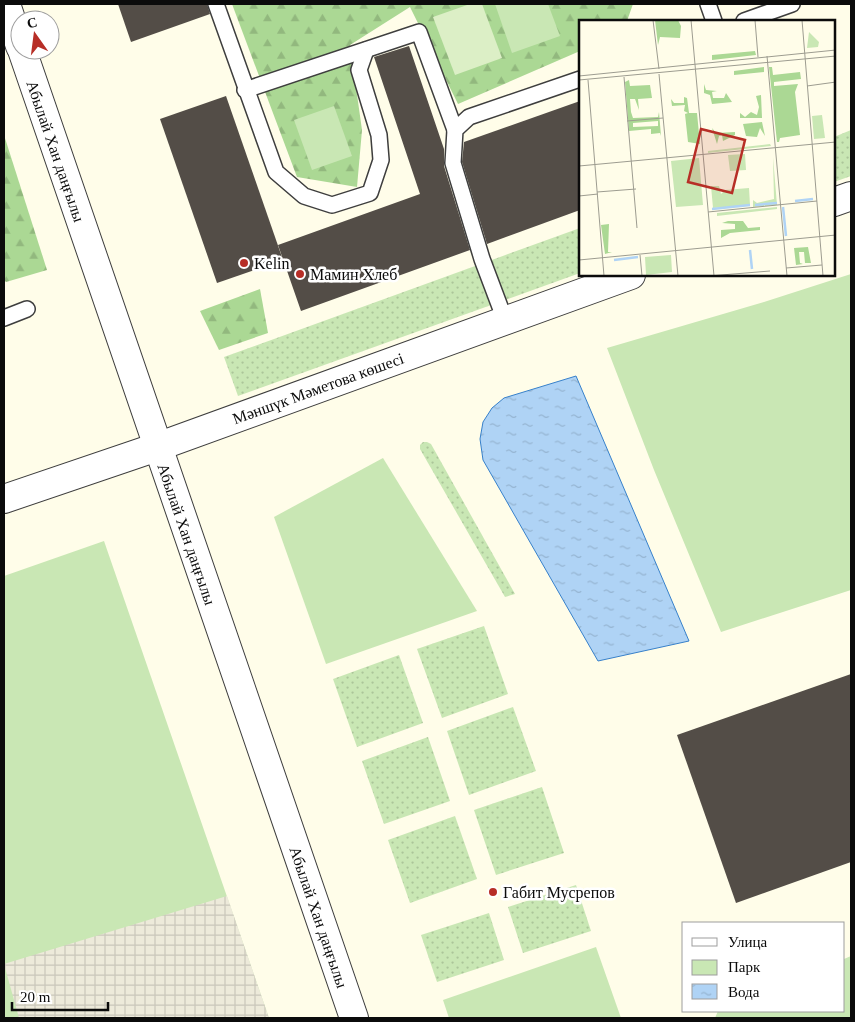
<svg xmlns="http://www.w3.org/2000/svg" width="855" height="1022" viewBox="0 0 855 1022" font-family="Georgia,serif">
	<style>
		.grass { fill: url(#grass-dots) }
		.forest { fill: url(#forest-firs) }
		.park { fill: #c9e7b4 }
		.pitch { fill: #dcefc6 }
		.plaza { fill: url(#plaza-grid) }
		.water { fill: url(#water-ripples); stroke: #3780ca }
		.building { fill: #534d47 }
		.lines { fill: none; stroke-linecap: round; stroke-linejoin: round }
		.service-casing { stroke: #3e3e3e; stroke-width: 18 }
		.tertiary-casing { stroke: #3e3e3e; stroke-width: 30 }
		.service { stroke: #fff; stroke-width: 15 }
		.tertiary { stroke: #fff; stroke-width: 28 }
		.poi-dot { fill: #b72e26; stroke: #fff; stroke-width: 2 }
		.labels { text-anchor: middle; stroke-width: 5; stroke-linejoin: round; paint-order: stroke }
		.street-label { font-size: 16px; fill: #0b0b0b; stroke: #fff }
		.poi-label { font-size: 16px; fill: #0b0b0b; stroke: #fff; text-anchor: start }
		.inset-river { fill: none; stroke: #afd3f5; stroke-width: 2.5 }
		.inset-road { fill: none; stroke: #9d9c90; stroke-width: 1 }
		.view { fill: #b72e26; fill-opacity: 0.15; stroke: #b72e26; stroke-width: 2.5 }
		.inset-edge { fill: none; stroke: #0b0b0b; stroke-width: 2.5 }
	</style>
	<defs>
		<pattern id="grass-dots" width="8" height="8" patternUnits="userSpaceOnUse" patternTransform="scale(1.25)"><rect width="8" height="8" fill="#c9e7b4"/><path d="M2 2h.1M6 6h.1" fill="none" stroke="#abc599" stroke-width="1.8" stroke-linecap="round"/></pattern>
		<pattern id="forest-firs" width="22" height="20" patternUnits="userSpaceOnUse" patternTransform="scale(1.25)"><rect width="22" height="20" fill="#abd894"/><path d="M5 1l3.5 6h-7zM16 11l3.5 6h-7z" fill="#92b87e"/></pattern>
		<pattern id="plaza-grid" width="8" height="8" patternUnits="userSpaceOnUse" patternTransform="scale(1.25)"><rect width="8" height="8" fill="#edeada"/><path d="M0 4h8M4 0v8" fill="none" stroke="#cac7ba"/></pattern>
		<pattern id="water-ripples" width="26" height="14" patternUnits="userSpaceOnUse" patternTransform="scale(1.25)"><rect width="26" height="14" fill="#afd3f5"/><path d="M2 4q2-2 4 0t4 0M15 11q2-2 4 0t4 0" fill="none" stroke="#95b4d1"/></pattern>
	</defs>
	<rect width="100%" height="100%" fill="#fffde9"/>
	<!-- grass -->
	<g class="grass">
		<path d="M851,130V176L834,182V137Z"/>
		<path d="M580,228V273L238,396L224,357Z"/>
		<path d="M423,442H427L431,444L515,594L505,597L420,449V445Z"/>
		<path d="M484,626L508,694L442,718L417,649Z"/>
		<path d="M399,655L423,723L357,747L333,679Z"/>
		<path d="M513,707L536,771L469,795L447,731Z"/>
		<path d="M428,737L450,801L384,824L362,761Z"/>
		<path d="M542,787L564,853L496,875L474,810Z"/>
		<path d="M455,816L477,879L410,903L388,840Z"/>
		<path d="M576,885L591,931L523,953L508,907Z"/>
		<path d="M489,913L504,960L437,982L421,935Z"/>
	</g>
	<!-- forest -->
	<g class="forest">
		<path d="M232,4H633L627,21H580V51L458,104L410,7L350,45L362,130L357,187L297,177Z"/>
		<path d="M4,135L47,270L6,282L4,280Z"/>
		<path d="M260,289L268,333L219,350L200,311Z"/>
	</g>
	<!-- park -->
	<g class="park">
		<path d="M495,4H548L560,36L512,53Z"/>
		<path d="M334,106L352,156L312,170L294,120Z"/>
		<path d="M851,274V590L721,632L654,470L607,348L764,302Z"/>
		<path d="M383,458L477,611L326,664L274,517Z"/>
		<path d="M104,541L269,1018H4V576Z"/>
		<path d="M596,947L621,1018H449L443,1000Z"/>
		<path d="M851,956V1018H715L718,1011H844V959Z"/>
	</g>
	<!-- pitch -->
	<path class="pitch" d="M470,4H482L502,58L455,75L433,17Z"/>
	<!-- plaza -->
	<path class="plaza" d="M227,896L269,1018H19L4,964Z"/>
	<!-- water -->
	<path class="water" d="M576,376L689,641L598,661L483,460L480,439L483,422L492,408L504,398Z"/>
	<!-- building -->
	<g class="building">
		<path d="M118,4H207L210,14L131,42Z"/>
		<path d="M409,46L444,149V166L470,250L301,311L278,245L420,194L374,57Z"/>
		<path d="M226,96L283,260L217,283L160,119Z"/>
		<path d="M580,101V210L487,244L462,162L464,142Z"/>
		<path d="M851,674V862L736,903L677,735Z"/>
	</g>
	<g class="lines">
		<!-- service casing -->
		<g class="service-casing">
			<g id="service">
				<path d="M216,4L276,172L304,196L332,205L370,193L381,160L379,135L359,70L366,50"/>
				<path d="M708,4L714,21"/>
				<path d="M744,21L792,4"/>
				<path d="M245,90L419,32L455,130"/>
				<path d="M4,318L27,309"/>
				<path d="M505,320L482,259L453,163L455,130L469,117L580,79"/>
			</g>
		</g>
		<!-- tertiary casing -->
		<g class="tertiary-casing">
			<g id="tertiary">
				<path d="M6,4L20,46"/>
				<path d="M22,50L354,1018"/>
				<path d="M834,202L851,196"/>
				<path d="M4,499L157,447L631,275"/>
			</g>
		</g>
		<!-- service -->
		<use href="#service" class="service"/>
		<!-- tertiary -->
		<use href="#tertiary" class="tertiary"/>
	</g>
	<!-- markers -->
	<g class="poi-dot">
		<circle cx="244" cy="263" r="5"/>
		<circle cx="300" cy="274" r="5"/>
		<circle cx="493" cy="892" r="5"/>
	</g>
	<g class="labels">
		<!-- street labels -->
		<g class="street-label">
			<text transform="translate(56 151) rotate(71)" y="6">Абылай Хан даңғылы</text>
			<text transform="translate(318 388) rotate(-20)" y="6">Мәншүк Мәметова көшесі</text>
			<text transform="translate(187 534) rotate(71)" y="6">Абылай Хан даңғылы</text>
			<text transform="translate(319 917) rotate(71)" y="6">Абылай Хан даңғылы</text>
		</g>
		<!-- poi labels -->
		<g class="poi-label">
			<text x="254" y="269">Kelin</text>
			<text x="310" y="280">Мамин Хлеб</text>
			<text x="503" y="898">Габит Мусрепов</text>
		</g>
	</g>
	<!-- overview -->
	<g transform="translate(579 20)">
		<rect width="256" height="256" fill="#fffde9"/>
		<path d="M230,12L240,22L239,27L228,28ZM191,124L192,126L129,133V131ZM194,137L198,185L186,186L185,183V186L174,187V180L178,183L195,179ZM198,187V189L138,196V193Z" fill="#c9e7b4"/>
		<path d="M76,0H99L102,6L101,18L81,17L79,25ZM176,31L177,35L133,40V35ZM185,47V52L155,55V51ZM190,47H193L194,55L221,52L222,59L195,62V66L219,64L216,72L221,115L201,118L200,122H198ZM50,60L51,66L71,65L73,78L59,79L60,90L56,79H51L52,92L54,98L79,97L80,92L82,116L81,113L72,114V109L50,111L46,62ZM79,101V106L54,107V103ZM125,64L127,70L138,71L133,72L134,78H145L147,73L153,82L133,84L131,75L125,73ZM182,75L183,98H161V93L166,97L172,92L178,95L180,87L177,76ZM105,77L108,78L110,93H118L121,124L109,122L106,94L109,93L105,91L106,85L93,86L92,79L95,83H105ZM183,102L186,116L181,108L178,117L167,116L164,104ZM133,108L137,113L156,112V115L144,121L143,115L140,116L138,124ZM149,201H164L169,208L181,207V210L151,213L142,218V210L156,209V204L143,203ZM30,204L29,232H33L26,234L22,205ZM229,227L232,243H226L225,232H220L221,243L224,244L217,245L215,228Z" fill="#abd894" fill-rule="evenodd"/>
		<path d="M243,95L246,118L235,119L233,96ZM166,134L167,150L151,151L149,135ZM120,138L124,185L97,187L92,141ZM132,166H140L142,174L146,170L170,168L171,185L134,188ZM92,235L93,252L67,255L66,237Z" fill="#c9e7b4"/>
		<path class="inset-river" d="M216,181L234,179M176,185L198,183M204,187L207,216M133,189L171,185M171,230L173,249M35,240L59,237"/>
		<path class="inset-road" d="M74,0L80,49M112,0L135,256M176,0L179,37M223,0L244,256M188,36L208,256M80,54L99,256M0,56L257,30M45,57L58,208M0,60L257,36M9,60L25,256M228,66L257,62M48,101L84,98M0,146L257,122M18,172L57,169M0,176L19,174M129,192L238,181M61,235L63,256M0,240L257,215M207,248L243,245M130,256L191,251"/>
		<path class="view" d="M122,109L166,120L153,173L109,162Z"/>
		<rect width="256" height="256" class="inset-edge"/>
	</g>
	<!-- border -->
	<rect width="855" height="1022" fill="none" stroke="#0b0b0b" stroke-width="10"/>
	<!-- legend -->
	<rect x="682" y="922" width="162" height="90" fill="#ffffff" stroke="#9d9d9d"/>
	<rect x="692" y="938" width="25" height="8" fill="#ffffff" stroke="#9d9d9d"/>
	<text x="728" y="947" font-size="15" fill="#0b0b0b">Улица</text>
	<rect x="692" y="960" width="25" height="15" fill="#c9e7b4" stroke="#9d9d9d"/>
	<text x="728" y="972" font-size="15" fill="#0b0b0b">Парк</text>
	<rect x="692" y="984" width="25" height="15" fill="url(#water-ripples)" stroke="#9d9d9d"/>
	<text x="728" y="997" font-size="15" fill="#0b0b0b">Вода</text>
	<!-- north arrow -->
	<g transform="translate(35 35) rotate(346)"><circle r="24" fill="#ffffff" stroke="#9d9d9d"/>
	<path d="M0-4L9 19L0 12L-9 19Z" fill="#b72e26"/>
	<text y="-8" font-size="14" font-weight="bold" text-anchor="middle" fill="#0b0b0b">С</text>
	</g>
	<!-- scale -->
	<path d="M12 1002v8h96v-8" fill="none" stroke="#0b0b0b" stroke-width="2.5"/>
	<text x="20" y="1002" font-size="15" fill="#0b0b0b" stroke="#ffffff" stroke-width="4" paint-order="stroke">20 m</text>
</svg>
